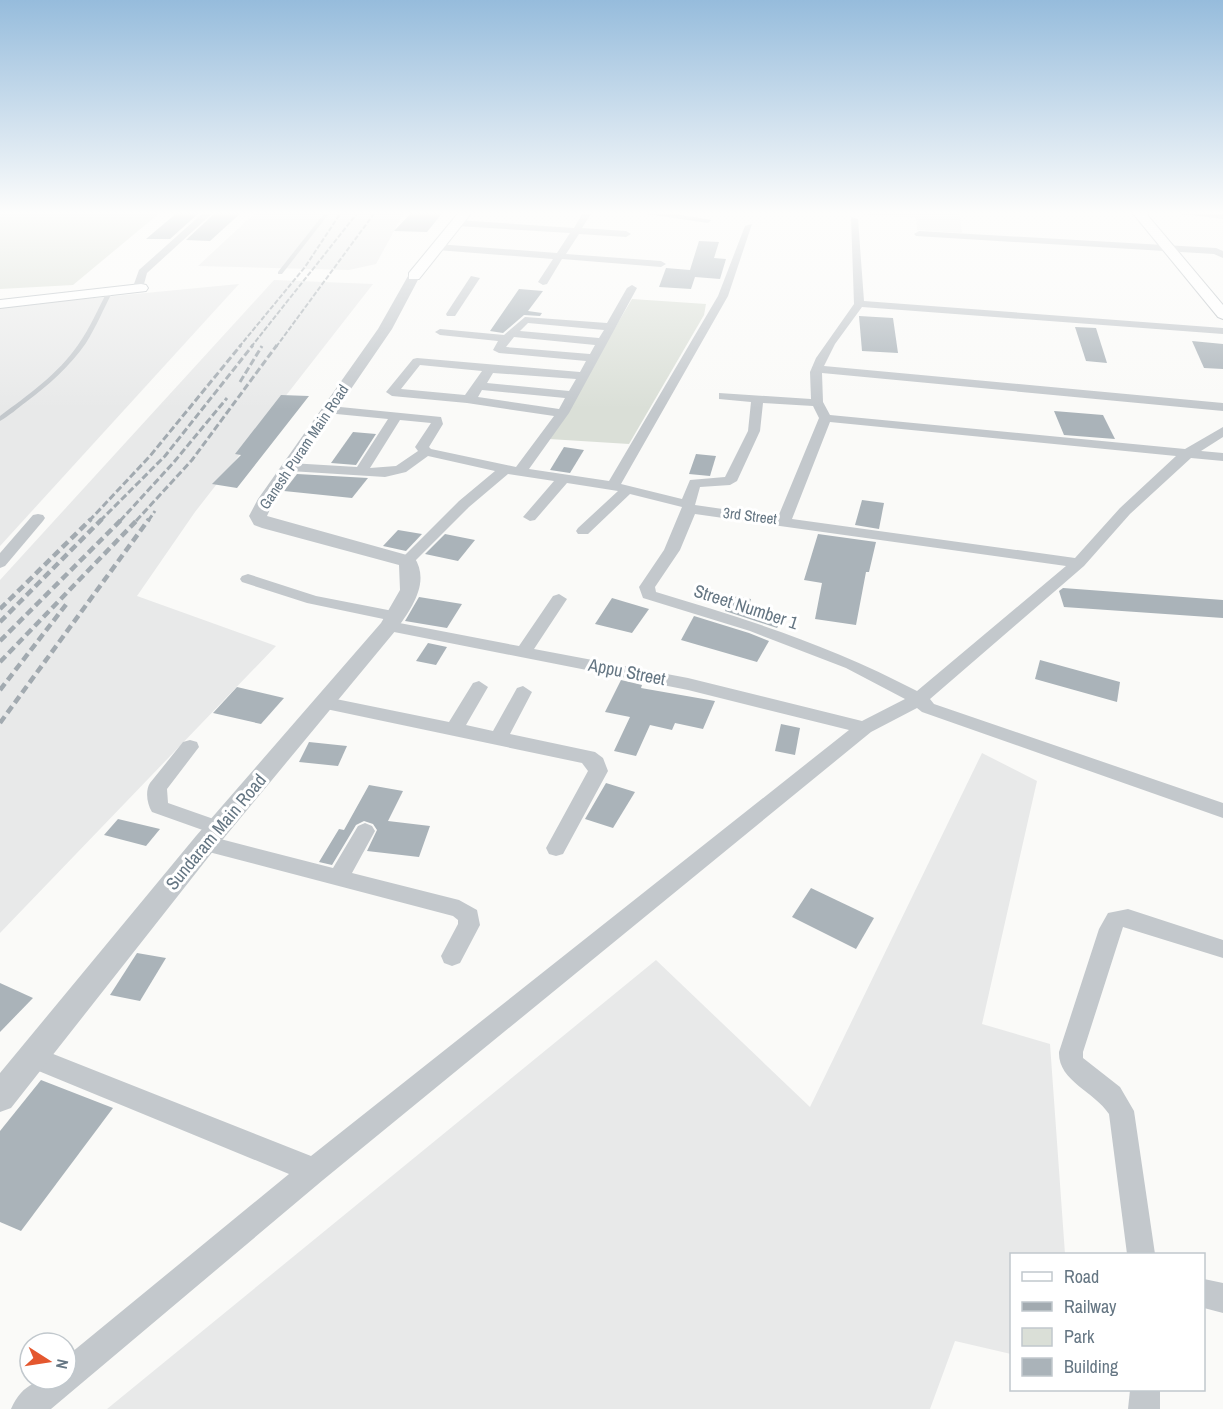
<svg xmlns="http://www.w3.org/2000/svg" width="1223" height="1409" viewBox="0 0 1223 1409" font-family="'Archivo Narrow',sans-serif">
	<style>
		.built { fill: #e8e9e9 }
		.green { fill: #dadfd7 }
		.building { fill: #aab3b9 }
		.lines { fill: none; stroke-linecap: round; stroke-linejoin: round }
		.secondary-casing { stroke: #b3babf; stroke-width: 2 }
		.service { fill: #c3c8cc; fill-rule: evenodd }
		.minor { fill: #c3c8cc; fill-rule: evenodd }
		.tertiary { fill: #c3c8cc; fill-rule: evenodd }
		.secondary { fill: #fff; fill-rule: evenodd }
		.rail-far2 { stroke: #a2aab0; stroke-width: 2; stroke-dasharray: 5 2; stroke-linecap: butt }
		.rail-far1 { stroke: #a2aab0; stroke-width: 3; stroke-dasharray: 7 3; stroke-linecap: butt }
		.rail { stroke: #a2aab0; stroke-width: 4.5; stroke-dasharray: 8 4.5; stroke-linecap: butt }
		.labels { text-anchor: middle; stroke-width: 6; stroke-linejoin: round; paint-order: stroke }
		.far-street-label { font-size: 15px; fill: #657683; stroke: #fff }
		.street-label { font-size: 18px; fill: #657683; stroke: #fff }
	</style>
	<rect width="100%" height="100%" fill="#fafaf8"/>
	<!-- built -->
	<g class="built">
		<path d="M257,211H405L376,264L349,270L198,266Z"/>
		<path d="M813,211H959L962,233L917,230L916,218Z"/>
		<path d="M274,280L373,284L195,512L137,596L276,646L0,933V580Z"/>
		<path d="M239,284L0,546V307Z"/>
		<path d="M982,753L1037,781L982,1024L1050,1044L1065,1254H1012L1011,1354L955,1341L930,1409H107L656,960L810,1107Z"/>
	</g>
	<!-- green -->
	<g class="green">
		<path d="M0,211H162L73,285L0,289Z"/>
		<path d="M632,299L706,304L704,315L629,444L549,439Z"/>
	</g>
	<!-- building -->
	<g class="building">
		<path d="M179,211H201L170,239H146Z"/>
		<path d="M217,211H243L210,241L186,240Z"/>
		<path d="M413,211H444L427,232L394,231Z"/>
		<path d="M699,241L719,242L714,258L726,259L720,279L695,277L691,289L659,287L666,268L690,270Z"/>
		<path d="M519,289L543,291L528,311L542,313L540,316L524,315L503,333L490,331Z"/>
		<path d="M859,316L893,318L898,353L862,351Z"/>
		<path d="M1075,327L1096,328L1107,363L1086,361Z"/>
		<path d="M1192,341L1223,344V369L1204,368Z"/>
		<path d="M281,395L309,396L237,488L212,484L241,455L235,454Z"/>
		<path d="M1054,411L1103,415L1115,439L1064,435Z"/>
		<path d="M353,432L376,434L356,465L331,463Z"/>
		<path d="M564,447L584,450L570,473L550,470Z"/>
		<path d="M696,454L716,456L710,476L689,474Z"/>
		<path d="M297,474L368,478L352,498L284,491Z"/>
		<path d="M862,500L884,503L879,529L855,525Z"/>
		<path d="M398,530L422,534L406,551L383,546Z"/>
		<path d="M445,534L475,540L458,561L425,554Z"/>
		<path d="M818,534L876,542L869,572H866L856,625L815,619L822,583L804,580Z"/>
		<path d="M1063,588L1223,600V618L1064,607L1059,591Z"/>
		<path d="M731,596L751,599L747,612L784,617L777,628L725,611Z"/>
		<path d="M419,597L462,604L447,628L405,621Z"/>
		<path d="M612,598L649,609L632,633L595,624Z"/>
		<path d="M694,616L749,633L769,641L757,662L681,640Z"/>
		<path d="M428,643L447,647L436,665L416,661Z"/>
		<path d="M1040,660L1120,682L1117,702L1035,679Z"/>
		<path d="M621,680L642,685L641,688L715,701L703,729L675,723L672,730L650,725L636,756L614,751L630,717L605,712Z"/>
		<path d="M237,687L284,698L261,724L213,713Z"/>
		<path d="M781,724L800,728L795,755L775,751Z"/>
		<path d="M309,742L347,746L338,766L299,762Z"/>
		<path d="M606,783L635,792L613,828L585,819Z"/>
		<path d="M369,785L403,791L388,821L430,826L419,857L367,851L377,830L373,824L364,821L356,825L332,865L319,862L339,829L344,830Z"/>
		<path d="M118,819L160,829L146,846L104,835Z"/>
		<path d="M811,888L874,918L856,949L792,917Z"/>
		<path d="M137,953L166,958L140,1001L110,995Z"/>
		<path d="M0,983L33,998L0,1032Z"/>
		<path d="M41,1080L113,1108L21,1231L0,1222V1131Z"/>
	</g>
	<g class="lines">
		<!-- secondary casing -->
		<g class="secondary-casing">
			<g id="secondary">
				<path d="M460,211H473L419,279H409V273Z"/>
				<path d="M1131,211H1144L1223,305V319L1218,317Z"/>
				<path d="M141,284L146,285L148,288L146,291L0,308V300Z"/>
			</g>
		</g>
		<!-- service -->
		<g class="service">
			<path d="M326,211H331L282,274H278V272Z"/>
			<path d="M107,292L112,293C103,310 96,327 86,343C70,366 49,385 26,402C18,408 9,416 0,421V416C28,395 58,374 78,345C90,328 98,309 107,292Z"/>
		</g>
		<!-- minor -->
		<g class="minor">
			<path d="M205,211H215L147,273L144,284L146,288L137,290L134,284L139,270Z"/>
			<path d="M584,211H593L582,228L626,231L631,234L626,237L579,234L566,254L661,261L666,264L661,267L562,259L547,284L543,285L538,282L553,259L437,250L432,247L437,244L557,253L570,233L457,226L453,223L457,220L574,228Z"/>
			<path d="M626,211H656L712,220L708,223Z"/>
			<path d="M1177,211L1223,213V219L1181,214Z"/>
			<path d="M851,217L858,219L864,301L1223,328V334L862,307L835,344L824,366L1223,403V411L822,373L823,402L830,415L1185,449L1223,427V437L1201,451L1223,453V461L1191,458L1130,514L1084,566L930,699L934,704L1223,803V818L922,712L917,708L871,732L323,1180L51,1409H11C23,1382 40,1379 66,1379V1357L289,1174L24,1065L21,1057L24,1049L33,1046L311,1156L849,730L688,690L389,631L383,630L381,626L383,622L389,621L519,646L553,596L559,594L567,599L534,649L688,678L862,721L905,699L846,668L750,631L643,598L639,587L664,550L682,507L630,494L588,534H578L576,531L578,528L618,491L567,483L535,520L530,521L523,517L554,481L508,474L469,507L412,564H402L399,561L459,501L495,471L428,456L406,472L385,477L290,471L283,467L290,463L357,467L388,419L326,413L324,410L330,406L441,417L443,424L429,447L431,449L516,467L554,416L467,403L392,396L386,392L413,359L417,358L580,372L586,361L499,353L493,350L498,341L440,335L435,332L440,329L504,335L525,317L607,323L627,288L632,285L637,288L569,413L529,469L609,481L718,296L745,226L752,224L728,296L621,484L682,499L690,480L725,477L748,431L751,402L719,399V393L811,399L810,372L816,358L854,304ZM528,323L604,330L599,338L520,331ZM514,337L595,345L590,354L506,347ZM420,365L482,371L465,395L401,389ZM493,373L576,379L569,391L487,383ZM482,390L565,398L559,409L478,397ZM763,403L813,406L819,418L778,517L695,505L700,487L730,485L737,481L760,431ZM400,420L431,423L415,447L418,451L396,466L370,468ZM830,422L1176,456L1120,508L1075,558L792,519ZM695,514L1066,566L917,691C831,646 750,620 656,592L655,587L680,550Z"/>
			<path d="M919,231L1216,248L1223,251V258L1214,254L916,236L914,234Z"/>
			<path d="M471,276L480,278L455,316H447L446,314Z"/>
			<path d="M38,514L43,515L45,518L43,521L5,566L0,568V553L33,515Z"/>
			<path d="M248,574L316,596L393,611L401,616L393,621L307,603L242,582L240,579L242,576Z"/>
			<path d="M479,681L488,687L466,725L493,731L517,688L523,686L532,692L510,734L595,752L603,758L608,771L563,854L556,856L549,854L546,848L588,771L582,763L326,709L317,703L326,697L449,722L473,683Z"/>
			<path d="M190,740L197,742L199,747L167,789L168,803L225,823L228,828L225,833L218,836L211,833L152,812C147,804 145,791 150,783L183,742Z"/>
			<path d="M365,823L372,826L375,831L352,873L459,900L477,910L480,925L460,963L452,966L444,963L441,956L458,924V920L453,916L205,851L198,849L195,843L198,837L205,835L333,868L358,826Z"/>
			<path d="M1128,909L1223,940V958L1123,927L1083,1052V1058L1120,1087L1134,1111L1155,1254H1127L1109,1114C1094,1091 1058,1081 1059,1052L1099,929L1108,913Z"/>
			<path d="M1204,1279L1223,1283V1313L1204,1308Z"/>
			<path d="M1130,1390H1160V1409H1128Z"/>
		</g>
		<!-- tertiary -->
		<path class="tertiary" d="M414,272L420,276L392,329L273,503L267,516L414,557C431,582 411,609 396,630L214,850L11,1108L0,1112V1073L196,836L381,623L400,590L399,565L262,528L254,525L249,516L258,499L378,329L408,276Z"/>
		<!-- secondary -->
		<use href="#secondary" class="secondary"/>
		<!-- rail-far2 -->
		<g class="rail-far2">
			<path d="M239,347L305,267L342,211"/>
			<path d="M251,347L359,211"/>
			<path d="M276,347L376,211"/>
		</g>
		<!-- rail-far1 -->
		<g class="rail-far1">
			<path d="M240,382L262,346"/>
			<path d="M89,521L150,456L241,345"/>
			<path d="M100,521L165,456L253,345"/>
			<path d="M120,521L174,462L227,398"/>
			<path d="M136,521L192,460L277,345"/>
			<path d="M148,521L155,511"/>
		</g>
		<!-- rail -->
		<g class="rail">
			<path d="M0,609L91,519"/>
			<path d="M0,622L102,519"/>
			<path d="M0,641L122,519"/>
			<path d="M0,662L138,519"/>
			<path d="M0,690L68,602"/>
			<path d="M0,723L149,519"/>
		</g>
	</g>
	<!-- sky -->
	<linearGradient id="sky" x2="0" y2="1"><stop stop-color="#96bcdc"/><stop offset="0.52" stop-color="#fdfdfc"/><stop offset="1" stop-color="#fdfdfc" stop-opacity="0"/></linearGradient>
	<rect width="1223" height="409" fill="url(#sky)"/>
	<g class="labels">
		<!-- far-street labels -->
		<g class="far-street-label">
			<text transform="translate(304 447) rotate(-56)" y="5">Ganesh Puram Main Road</text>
			<text transform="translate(750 516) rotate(7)" y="5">3rd Street</text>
		</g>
		<!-- street labels -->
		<g class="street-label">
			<text transform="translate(746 607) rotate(18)" y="6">Street Number 1</text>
			<text transform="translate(627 672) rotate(11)" y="6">Appu Street</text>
			<text transform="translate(216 832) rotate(-50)" y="6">Sundaram Main Road</text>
		</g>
	</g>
	<!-- legend -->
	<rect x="1010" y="1253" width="195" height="138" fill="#ffffff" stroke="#c1c8cd" stroke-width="1.5"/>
	<rect x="1022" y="1272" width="30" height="9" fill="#ffffff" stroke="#c1c8cd" stroke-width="1.5"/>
	<text x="1064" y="1283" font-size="18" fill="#657683">Road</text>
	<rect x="1022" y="1302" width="30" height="9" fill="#a2aab0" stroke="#c1c8cd" stroke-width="1.5"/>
	<text x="1064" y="1313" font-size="18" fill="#657683">Railway</text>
	<rect x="1022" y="1328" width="30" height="18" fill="#dadfd7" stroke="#c1c8cd" stroke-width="1.5"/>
	<text x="1064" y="1343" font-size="18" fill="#657683">Park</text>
	<rect x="1022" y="1358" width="30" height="18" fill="#aab3b9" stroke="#c1c8cd" stroke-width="1.5"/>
	<text x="1064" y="1373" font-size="18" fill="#657683">Building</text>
	<!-- north arrow -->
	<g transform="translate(48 1361) rotate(102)"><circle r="28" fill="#ffffff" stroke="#c1c8cd" stroke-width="1.5"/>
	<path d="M0-4.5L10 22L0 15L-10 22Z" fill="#e4572e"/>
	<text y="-9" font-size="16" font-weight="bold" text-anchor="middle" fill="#657683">N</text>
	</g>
</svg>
